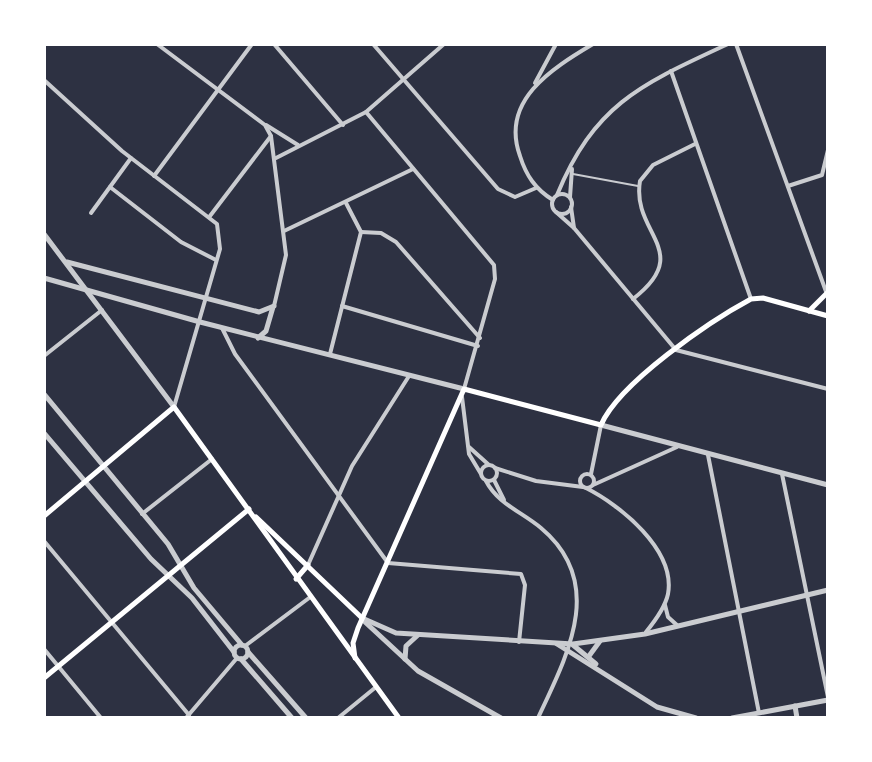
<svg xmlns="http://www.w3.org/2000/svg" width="872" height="762" viewBox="0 0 872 762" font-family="Montserrat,sans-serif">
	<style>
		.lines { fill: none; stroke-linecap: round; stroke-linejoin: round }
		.service { stroke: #caccd0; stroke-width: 2 }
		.minor { stroke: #caccd0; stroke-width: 4 }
		.tertiary { stroke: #caccd0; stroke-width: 5 }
		.secondary { stroke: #fff; stroke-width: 5 }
	</style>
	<rect width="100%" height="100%" fill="#2d3142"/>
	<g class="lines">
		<!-- service -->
		<path class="service" d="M573,174L638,186"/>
		<!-- minor -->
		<g class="minor">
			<path d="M157,44L265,125L271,136L286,255L274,306"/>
			<path d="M274,44L343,125"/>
			<path d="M373,44L498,189L515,197L536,188"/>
			<path d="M736,44L828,297"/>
			<path d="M671,71L751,299"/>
			<path d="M44,80L122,151L217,224L220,249L174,407"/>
			<path d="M535,83L556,44"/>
			<path d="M366,112L494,265L495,279L464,389"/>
			<path d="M266,125L298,145"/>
			<path d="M276,158L366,112L444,44"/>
			<path d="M154,176L252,44"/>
			<path d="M788,186L822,175L828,150"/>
			<path d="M110,187L181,242L216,260"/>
			<circle cx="562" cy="204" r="10"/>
			<path d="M557,195C595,103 642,84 728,44"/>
			<path d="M570,197L572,169"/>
			<path d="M553,200C535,189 526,175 520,156C500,101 551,69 593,44"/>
			<path d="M571,207L574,228"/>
			<path d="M556,212L574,228L676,350L828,389"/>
			<path d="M91,213L131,158"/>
			<path d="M210,216L271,136"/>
			<path d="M284,231L413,169"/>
			<path d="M361,232L381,233L396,242L480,338"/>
			<path d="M633,299C695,251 631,234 640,181L653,165L695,144"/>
			<path d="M342,306L478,346"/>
			<path d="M222,328L235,354L388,563L521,574L525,585L519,642"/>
			<path d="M330,354L361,232L346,203"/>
			<path d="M44,356L102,310"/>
			<path d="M462,397L469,454L481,474"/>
			<path d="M469,447L489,465"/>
			<path d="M708,455L759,713"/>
			<circle cx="489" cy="473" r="8"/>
			<path d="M495,468L536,481L583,487"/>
			<circle cx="587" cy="481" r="7"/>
			<path d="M591,474L601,425"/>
			<path d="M782,474L828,697"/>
			<path d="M494,480L504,500"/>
			<path d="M486,481C498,504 522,512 541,528C607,583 567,656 538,718"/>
			<path d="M593,485L677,447"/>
			<path d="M586,488C620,505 676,550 668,594C665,608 655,621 646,632"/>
			<path d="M142,514L212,459"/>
			<path d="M44,541L189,715"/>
			<path d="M308,565L352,466L409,376"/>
			<path d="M665,605L668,617L678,626"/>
			<path d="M245,646L309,598"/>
			<path d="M44,649L101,718"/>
			<path d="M186,718L237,658"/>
			<path d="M338,718L376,687"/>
		</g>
		<!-- tertiary -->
		<g class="tertiary">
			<path d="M44,234L174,407"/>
			<path d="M67,262L259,312L274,306"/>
			<path d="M44,278L200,322L464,389"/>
			<path d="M258,338L266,331L273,307"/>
			<path d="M44,394L168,544L194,588L242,645"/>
			<path d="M601,425L828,485"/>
			<path d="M44,433L151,559L192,598L234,652"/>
			<path d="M362,618L396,633L573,644L645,634L828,590"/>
			<path d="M365,622L418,671L501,718"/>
			<path d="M557,644L657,707L696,718"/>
			<path d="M573,645L596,664"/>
			<circle cx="241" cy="652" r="7"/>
			<path d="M248,652L306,718"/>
			<path d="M589,656L600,641"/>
			<path d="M241,659L292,718"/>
			<path d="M405,659L406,646L418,635"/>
			<path d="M795,706L797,718"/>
			<path d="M732,718L828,700"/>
		</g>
		<!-- secondary -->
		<g class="secondary">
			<path d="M809,311L827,293"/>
			<path d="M44,516L174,407L399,718"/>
			<path d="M256,517L362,618"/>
			<path d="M296,579L308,565"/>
			<path d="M355,658L353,643L358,628L464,389L601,425C619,383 710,321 751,299L763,298L828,316"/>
			<path d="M44,678L249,509"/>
		</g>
	</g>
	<!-- border -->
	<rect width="872" height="762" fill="none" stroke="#ffffff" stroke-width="92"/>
</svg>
